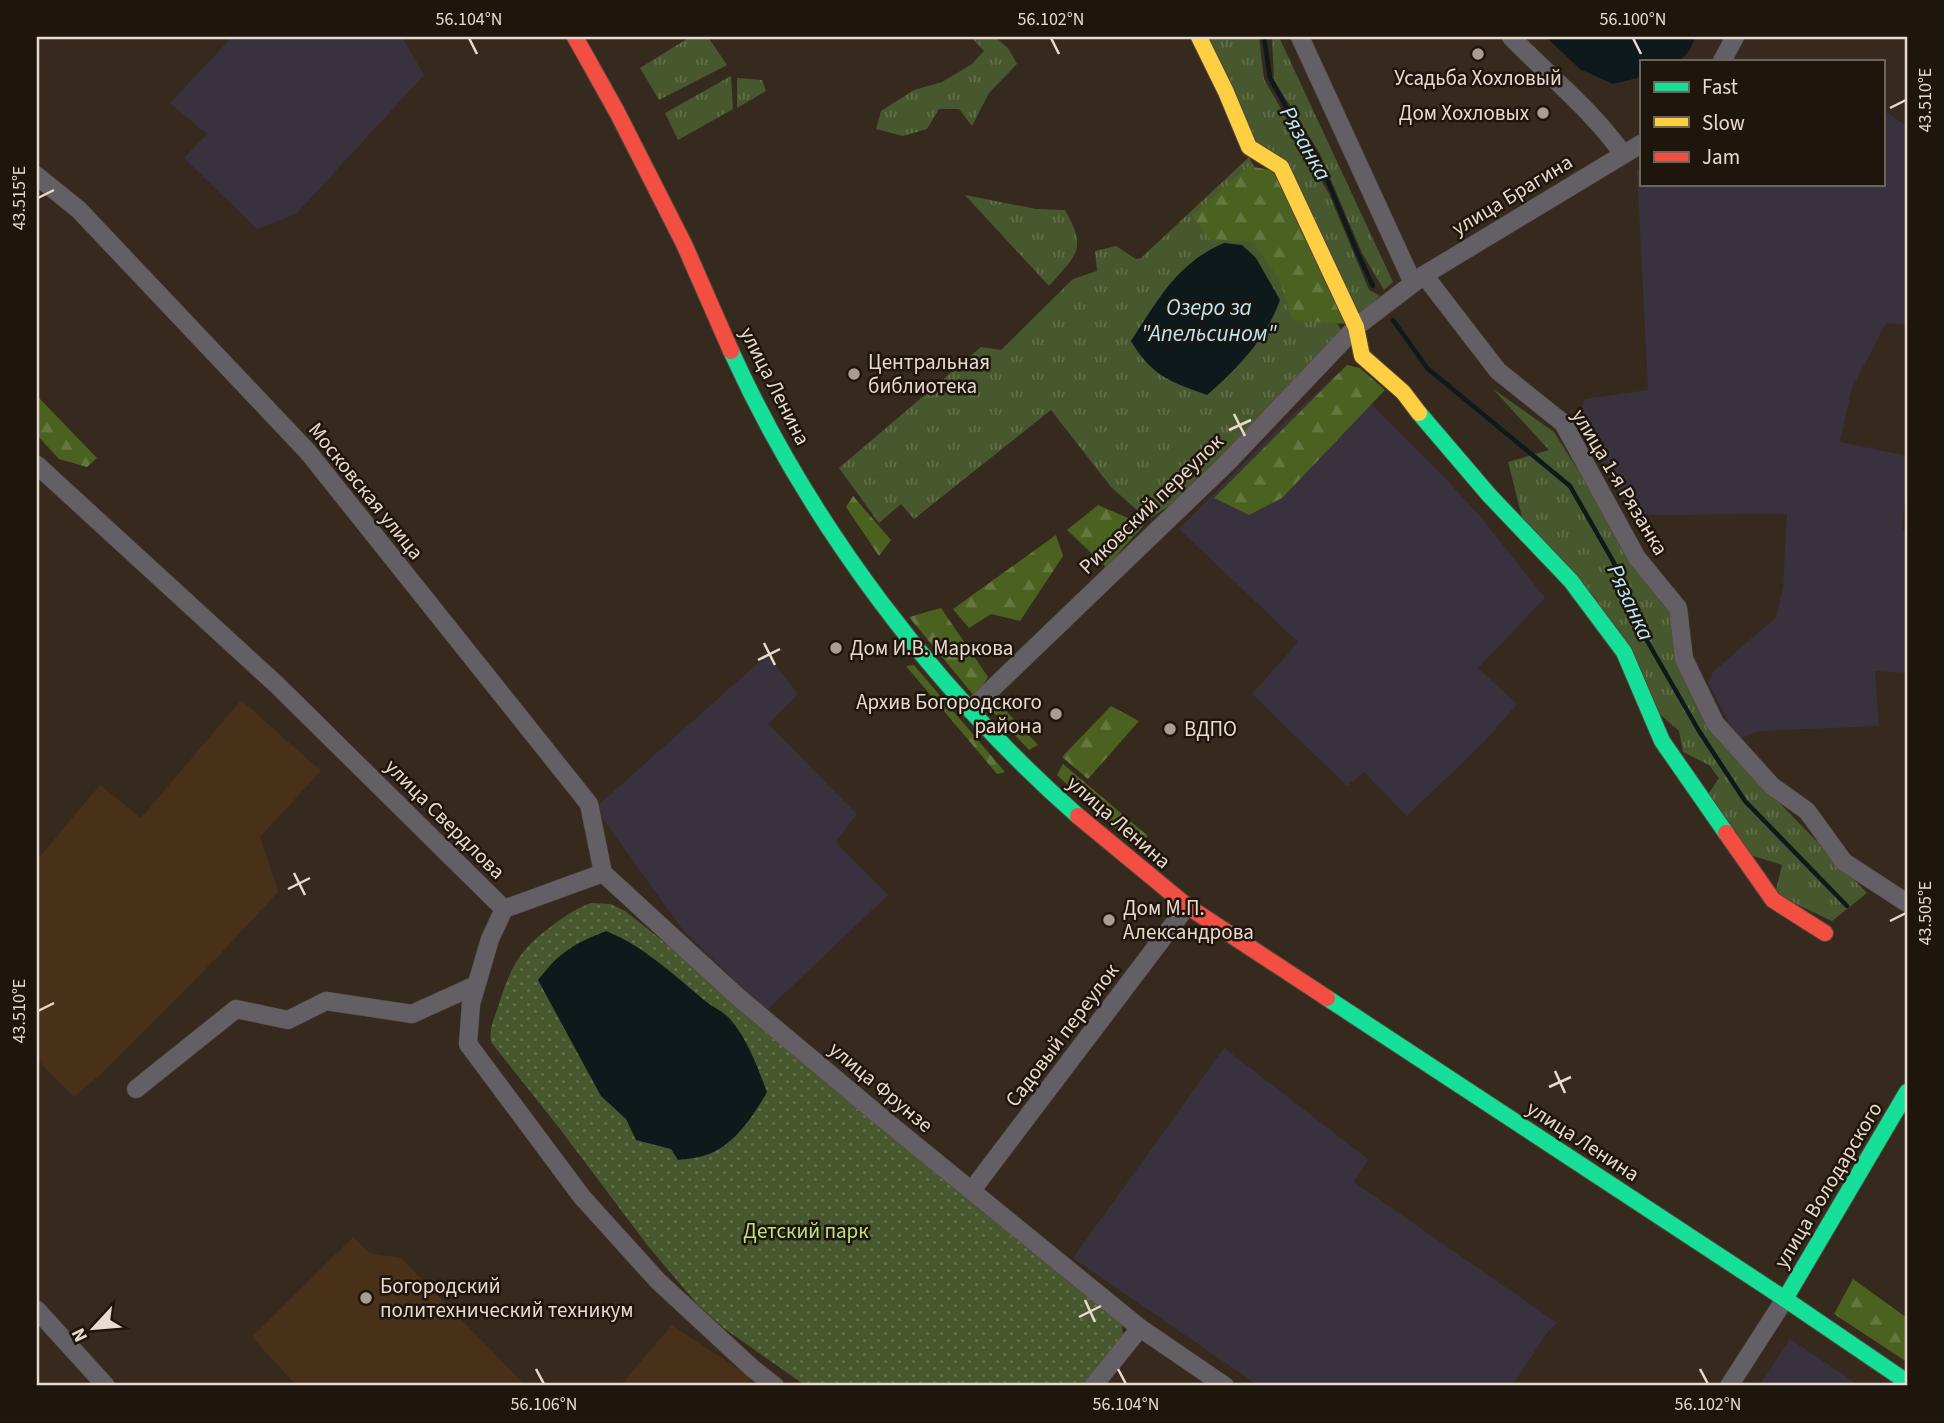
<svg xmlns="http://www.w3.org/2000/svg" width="1944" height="1423" viewBox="0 0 1944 1423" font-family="'Source Sans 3',sans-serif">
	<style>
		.industrial { fill: #39313e }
		.built { fill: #493019 }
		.grass { fill: url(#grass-tufts) }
		.forest { fill: url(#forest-firs) }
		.park { fill: url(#park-dots) }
		.water { fill: #0d191b }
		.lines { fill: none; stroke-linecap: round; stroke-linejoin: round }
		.stream { stroke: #0d191b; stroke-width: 4.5 }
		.street-casing { stroke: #51463d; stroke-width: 19 }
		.fast-casing { stroke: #51463d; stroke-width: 18 }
		.slow-casing { stroke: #51463d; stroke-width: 18 }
		.jam-casing { stroke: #51463d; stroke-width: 18 }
		.street { stroke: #645e65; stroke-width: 18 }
		.fast { stroke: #16e098; stroke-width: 16 }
		.slow { stroke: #ffcf43; stroke-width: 16 }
		.jam { stroke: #f24e42; stroke-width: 16 }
		.ticks { fill: none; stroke: #e8dace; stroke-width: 2.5 }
		.poi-dot { fill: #aa9c91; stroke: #1e150c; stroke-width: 2.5 }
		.labels { text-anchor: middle; stroke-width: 5; stroke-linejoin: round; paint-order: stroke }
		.poi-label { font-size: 21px; fill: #e8dace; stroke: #1e150c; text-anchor: start }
		.street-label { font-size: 21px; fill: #e8dace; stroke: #1e150c }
		.park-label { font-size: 21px; fill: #bae480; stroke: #1e150c }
		.water-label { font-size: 23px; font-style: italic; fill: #b6e8f6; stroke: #1e150c }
		.neatline { fill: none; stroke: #e8dace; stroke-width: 2.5 }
		.ticks-label { font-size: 18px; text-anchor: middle; fill: #e8dace }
	</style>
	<defs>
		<pattern id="grass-tufts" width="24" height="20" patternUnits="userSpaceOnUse" patternTransform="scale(1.75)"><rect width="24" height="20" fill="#48582e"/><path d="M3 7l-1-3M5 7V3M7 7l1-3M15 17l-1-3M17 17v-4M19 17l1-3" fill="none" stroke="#626f4b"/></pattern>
		<pattern id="forest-firs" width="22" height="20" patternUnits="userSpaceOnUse" patternTransform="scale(1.75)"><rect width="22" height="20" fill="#4b6120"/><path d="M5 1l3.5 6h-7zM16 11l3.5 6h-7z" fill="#65773f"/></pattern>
		<pattern id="park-dots" width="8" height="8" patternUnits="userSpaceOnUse" patternTransform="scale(1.75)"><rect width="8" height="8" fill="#48582e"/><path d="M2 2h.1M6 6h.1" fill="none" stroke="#626f4b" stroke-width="1.8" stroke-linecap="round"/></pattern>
	</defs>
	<rect width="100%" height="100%" fill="#362a1f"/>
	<!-- industrial -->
	<g class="industrial">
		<path d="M232,37H402L424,75L296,214L257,229L184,158L207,134L170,103Z"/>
		<path d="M1883,110L1907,126V325L1886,323L1852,388L1840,442L1907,456V497L1905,498L1902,530L1907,532V673L1875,671L1879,726L1760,731L1737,739L1708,682L1713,672L1776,617L1783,587L1787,514L1632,515L1577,421L1585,399L1648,390L1637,171L1641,167V184H1883Z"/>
		<path d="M1339,372L1444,477L1479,515L1545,598L1478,668L1517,704L1484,742L1407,816L1364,772L1347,786L1252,694L1298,642L1179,529L1281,425Z"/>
		<path d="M767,655L798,694L768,724L857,814L836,842L888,895L766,1011L683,930L595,808Z"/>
		<path d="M1224,1048L1368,1159L1354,1182L1557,1323L1548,1331L1512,1386H1259L1073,1258Z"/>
		<path d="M1790,1339L1860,1386H1759Z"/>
	</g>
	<!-- built -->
	<g class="built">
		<path d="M241,700L321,771L260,837L278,892L226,948L101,1074L74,1097L37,1059V860L100,785L141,818Z"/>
		<path d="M353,1237L369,1253L401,1258L526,1386H297L252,1337Z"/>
		<path d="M672,1325L752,1378L745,1386H620Z"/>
	</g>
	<!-- grass -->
	<g class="grass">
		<path d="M690,37H708L727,65L659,100L640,68Z"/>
		<path d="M971,37H995L1008,48L1017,64L989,93L972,126L959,109H939L927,129L903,136L876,129L881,111L914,90L942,82L972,64L984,51Z"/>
		<path d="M1203,37H1259L1264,79L1329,194L1369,290L1380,296L1360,314L1255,141Z"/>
		<path d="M1272,37H1279L1393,282L1384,290L1362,253L1320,154L1274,80Z"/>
		<path d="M731,76L733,109L678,140L665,113Z"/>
		<path d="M737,78L762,80L766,91L737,108Z"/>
		<path d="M1249,157L1342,332L1182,497L1148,520L1111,487L1051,410L914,519L901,504L879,523L839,468L981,347L1001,350L1073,279L1097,271L1095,251L1116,246L1136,259L1141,258Z"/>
		<path d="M965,195L1036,209L1065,210C1088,250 1076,255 1049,286Z"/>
		<path d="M1493,389L1554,432L1633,558L1668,608L1679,658L1755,778L1867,893L1832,921L1775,894L1782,865L1747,854L1705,799L1719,778L1709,765L1683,752L1679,731L1653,708L1523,521L1508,462L1549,450Z"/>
	</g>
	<!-- forest -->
	<g class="forest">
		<path d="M1249,166L1274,171L1347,324L1293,320L1279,279L1254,242L1210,239L1192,216Z"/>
		<path d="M1347,365L1360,368L1385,390L1282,498L1249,515L1214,498Z"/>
		<path d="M39,398L97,458L87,467L59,459L37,435V401Z"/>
		<path d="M853,496L891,540L879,556L846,507Z"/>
		<path d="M1098,505L1144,525L1106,567L1067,530Z"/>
		<path d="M1056,535L1063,556L1020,621L991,614L969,628L953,609Z"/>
		<path d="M941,608L988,677L975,697L909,617Z"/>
		<path d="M914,665L1005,772L997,774L906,666Z"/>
		<path d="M993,697L1038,745L1029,750L993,712Z"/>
		<path d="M1111,706L1139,721L1088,779L1062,757Z"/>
		<path d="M1063,764L1148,836L1137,848L1057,775Z"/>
		<path d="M1853,1279L1907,1318V1362L1834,1314Z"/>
	</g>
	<!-- park -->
	<path class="park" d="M591,903L611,904L625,911L707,976L828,1084L1117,1319L1122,1325L1123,1337L1085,1386H806L725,1329L698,1305L648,1246L560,1129L491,1042C489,1030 493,1021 497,1010C503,992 509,971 521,955C534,937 570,910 591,903Z"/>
	<!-- water -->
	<g class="water">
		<path d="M1546,37H1695C1685,69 1670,61 1641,61V77L1613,84L1580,69Z"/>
		<path d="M1224,243L1242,245L1256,258L1280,300C1266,339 1238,368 1207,395C1170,382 1151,375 1131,341C1158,300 1177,263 1224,243Z"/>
		<path d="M606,931C646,947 674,976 708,1003C715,1008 724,1012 730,1019C748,1040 757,1066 767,1092C754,1115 733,1147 706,1155C697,1158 687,1159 678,1160L671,1149L636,1140L626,1119L601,1096L538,980C560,952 573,944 606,931Z"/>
	</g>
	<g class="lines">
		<!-- stream -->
		<g class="stream">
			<path d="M1264,37L1270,78L1329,184L1358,254L1373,286"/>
			<path d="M1393,320L1427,368L1570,486L1613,561L1646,639L1699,731L1745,801L1847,906"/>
		</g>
		<!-- street casing -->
		<g class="street-casing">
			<g id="street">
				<path d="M1300,37L1413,283L1424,275L1498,371L1563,423L1637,558L1678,608L1684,659L1715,723L1772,786L1807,811L1844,862L1907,903"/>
				<path d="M1511,37C1549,76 1591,109 1623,154"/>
				<path d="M1722,61L1735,37"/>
				<path d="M37,176L79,210L308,452L589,804L603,873"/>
				<path d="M37,465L277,685L504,909"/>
				<path d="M970,710L1227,463L1356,327L1424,275L1641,144"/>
				<path d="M603,873L738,997L887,1122L1140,1328L1225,1386"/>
				<path d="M504,909L490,939L471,1004L468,1044L582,1197L658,1281L752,1368L775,1386"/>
				<path d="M504,909L603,873"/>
				<path d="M136,1089L236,1009L288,1020L326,1001L412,1014L476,985"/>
				<path d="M972,1190L1187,906"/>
				<path d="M37,1310L106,1386"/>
				<path d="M1093,1386L1140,1328"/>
				<path d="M1729,1386L1785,1299"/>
			</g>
		</g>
		<!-- fast casing -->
		<g class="fast-casing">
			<g id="fast">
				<path d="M731,351C810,525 935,690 1078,816"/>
				<path d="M1419,413L1489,495L1571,581L1624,652L1662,741L1726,833"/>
				<path d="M1327,998L1785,1299L1907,1382"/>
				<path d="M1785,1299L1907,1092"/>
			</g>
		</g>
		<!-- slow casing -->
		<g class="slow-casing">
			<path id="slow" d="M1199,37L1226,92L1249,147L1281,167L1356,327L1362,356L1403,392L1419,413"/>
		</g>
		<!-- jam casing -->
		<g class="jam-casing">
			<g id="jam">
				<path d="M575,37L617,112L684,244L731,351"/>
				<path d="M1078,816L1187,906L1327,998"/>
				<path d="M1726,833L1773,900L1825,933"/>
			</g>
		</g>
		<!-- street -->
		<use href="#street" class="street"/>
		<!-- fast -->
		<use href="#fast" class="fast"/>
		<!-- slow -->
		<use href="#slow" class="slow"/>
		<!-- jam -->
		<use href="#jam" class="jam"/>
	</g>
	<!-- ticks -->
	<path class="ticks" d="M469,38L477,54M1051,38L1059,54M1633,38L1641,54M1890,108L1906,100M38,198L54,190M1234,414L1245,436M1229,430L1251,420M764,643L775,665M758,660L780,649M294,873L305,895M288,889L310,878M1890,921L1906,913M38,1011L54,1003M1555,1071L1565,1093M1549,1087L1571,1077M1085,1300L1095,1322M1079,1317L1101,1306M536,1369L544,1384M1118,1369L1126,1384M1700,1369L1708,1384"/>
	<!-- markers -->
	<g class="poi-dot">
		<circle cx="1478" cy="54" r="7"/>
		<circle cx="1543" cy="113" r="7"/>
		<circle cx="854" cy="374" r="7"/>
		<circle cx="836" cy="648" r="7"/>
		<circle cx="1056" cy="714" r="7"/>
		<circle cx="1170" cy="729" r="7"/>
		<circle cx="1109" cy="920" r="7"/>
		<circle cx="366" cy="1298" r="7"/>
	</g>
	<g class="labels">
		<!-- poi labels -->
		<g class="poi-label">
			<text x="1478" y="85" text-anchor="middle">Усадьба Хохловый</text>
			<text x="1529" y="120" text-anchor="end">Дом Хохловых</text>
			<text x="868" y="369">Центральная<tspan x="868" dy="24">библиотека</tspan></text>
			<text x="850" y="655">Дом И.В. Маркова</text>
			<text x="1042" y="709" text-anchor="end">Архив Богородского<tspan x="1042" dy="24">района</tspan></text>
			<text x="1184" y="736">ВДПО</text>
			<text x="1123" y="915">Дом М.П.<tspan x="1123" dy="24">Александрова</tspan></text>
			<text x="380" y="1293">Богородский<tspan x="380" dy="24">политехнический техникум</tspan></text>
		</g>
		<!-- street labels -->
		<g class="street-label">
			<text transform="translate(1512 195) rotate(-31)" y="7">улица Брагина</text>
			<text transform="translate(775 386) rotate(63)" y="7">улица Ленина</text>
			<text transform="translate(1620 482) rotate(59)" y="7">улица 1-я Рязанка</text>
			<text transform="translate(366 491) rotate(51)" y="7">Московская улица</text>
			<text transform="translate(1151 504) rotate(-44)" y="7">Риковский переулок</text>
			<text transform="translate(445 819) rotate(45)" y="7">улица Свердлова</text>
			<text transform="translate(1119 822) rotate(41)" y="7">улица Ленина</text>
			<text transform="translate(1062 1035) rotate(-53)" y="7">Садовый переулок</text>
			<text transform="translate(881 1087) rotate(40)" y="7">улица Фрунзе</text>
			<text transform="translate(1583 1141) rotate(33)" y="7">улица Ленина</text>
			<text transform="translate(1828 1185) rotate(-59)" y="7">улица Володарского</text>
		</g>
		<!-- park labels -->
		<g class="park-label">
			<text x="806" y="1238">Детский парк</text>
		</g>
		<!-- water labels -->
		<g class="water-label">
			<text transform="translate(1306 143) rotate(61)" y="8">Рязанка</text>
			<text x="1209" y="315">Озеро за<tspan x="1209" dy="26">"Апельсином"</tspan></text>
			<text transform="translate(1631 602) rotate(65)" y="8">Рязанка</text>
		</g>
	</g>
	<!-- border -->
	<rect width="1944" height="1423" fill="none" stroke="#1e150c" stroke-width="77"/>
	<!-- legend -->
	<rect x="1640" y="60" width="245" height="126" fill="#1e150c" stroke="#6f645a" stroke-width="2"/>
	<rect x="1654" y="82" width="35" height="10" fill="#16e098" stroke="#6f645a" stroke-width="2"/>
	<text x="1702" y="94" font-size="21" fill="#e8dace">Fast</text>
	<rect x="1654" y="117" width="35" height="10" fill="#ffcf43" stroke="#6f645a" stroke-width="2"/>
	<text x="1702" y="130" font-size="21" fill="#e8dace">Slow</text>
	<rect x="1654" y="152" width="35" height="10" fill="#f24e42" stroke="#6f645a" stroke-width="2"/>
	<text x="1702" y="164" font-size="21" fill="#e8dace">Jam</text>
	<!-- north arrow -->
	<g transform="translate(94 1328) rotate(244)" stroke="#1e150c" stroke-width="5" paint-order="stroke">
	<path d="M0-5L12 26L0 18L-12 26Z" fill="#e8dace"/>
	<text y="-10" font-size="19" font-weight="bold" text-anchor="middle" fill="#e8dace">N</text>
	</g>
	<rect x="38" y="38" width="1868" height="1346" class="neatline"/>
	<g class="ticks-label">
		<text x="469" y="25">56.104°N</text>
		<text x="1051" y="25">56.102°N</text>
		<text x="1633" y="25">56.100°N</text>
		<text transform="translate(1925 100) rotate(-90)" y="6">43.510°E</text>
		<text transform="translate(19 198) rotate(-90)" y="6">43.515°E</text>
		<text transform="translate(1925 913) rotate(-90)" y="6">43.505°E</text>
		<text transform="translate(19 1011) rotate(-90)" y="6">43.510°E</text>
		<text x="544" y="1410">56.106°N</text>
		<text x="1126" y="1410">56.104°N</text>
		<text x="1708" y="1410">56.102°N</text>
	</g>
</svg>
